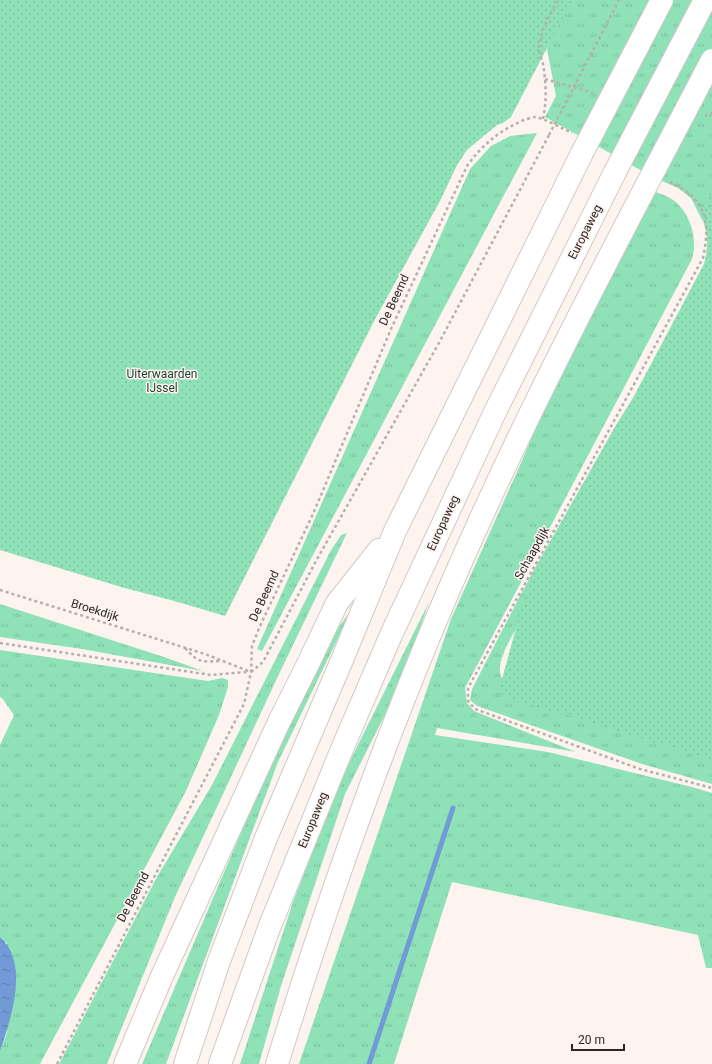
<svg xmlns="http://www.w3.org/2000/svg" width="712" height="1064" viewBox="0 0 712 1064" font-family="Roboto,sans-serif">
	<style>
		.grass { fill: url(#grass-tufts) }
		.park { fill: url(#park-dots) }
		.water { fill: url(#water-ripples) }
		.lines { fill: none; stroke-linecap: round; stroke-linejoin: round }
		.stream { stroke: #719ad6; stroke-width: 5 }
		.highway-casing { stroke: #d1c8c4; stroke-width: 24 }
		.path { stroke: #b6afac; stroke-width: 2.5; stroke-dasharray: 3 3; stroke-linecap: butt }
		.highway { stroke: #fff; stroke-width: 22 }
		.highway-bridge-casing { stroke: #d1c8c4; stroke-width: 24; stroke-linecap: butt }
		.path-bridge { stroke: #b6afac; stroke-width: 2.5; stroke-dasharray: 3 3; stroke-linecap: butt }
		.highway-bridge { stroke: #fff; stroke-width: 22 }
		.labels { text-anchor: middle; stroke-width: 3; stroke-linejoin: round; paint-order: stroke }
		.street-label { font-size: 12px; fill: #2b2726; stroke: #fdf4f0 }
		.park-label { font-size: 12px; fill: #1b3f2e; stroke: #fdf4f0 }
	</style>
	<defs>
		<pattern id="grass-tufts" width="24" height="20" patternUnits="userSpaceOnUse"><rect width="24" height="20" fill="#8fe1b8"/><path d="M3 7l-1-3M5 7V3M7 7l1-3M15 17l-1-3M17 17v-4M19 17l1-3" fill="none" stroke="#7cc19e"/></pattern>
		<pattern id="park-dots" width="8" height="8" patternUnits="userSpaceOnUse"><rect width="8" height="8" fill="#8fe1b8"/><path d="M2 2h.1M6 6h.1" fill="none" stroke="#7cc19e" stroke-width="1.8" stroke-linecap="round"/></pattern>
		<pattern id="water-ripples" width="26" height="14" patternUnits="userSpaceOnUse"><rect width="26" height="14" fill="#719ad6"/><path d="M2 4q2-2 4 0t4 0M15 11q2-2 4 0t4 0" fill="none" stroke="#5d7ead"/></pattern>
	</defs>
	<rect width="100%" height="100%" fill="#fdf4f0"/>
	<!-- grass -->
	<g class="grass">
		<path d="M566,0H712V203L702,220L691,198L678,188L653,177L545,117L556,96L547,49L549,31Z"/>
		<path d="M537,133L262,651L257,649L470,169L491,146L510,136Z"/>
		<path d="M647,188C654,192 663,194 670,198C686,207 695,229 694,247C694,251 693,255 692,259L465,688L467,703L474,711L576,752L437,728L435,735L548,752L692,787L712,793V968H706L698,935L452,882L394,1064H299L451,619L521,463L533,434L561,376L630,220Z"/>
		<path d="M558,528L563,543L506,647C501,661 495,672 506,684L712,749V784L642,764L477,706L470,700L472,689L522,592Z"/>
		<path d="M347,533L279,674L175,897L107,1064H59L157,877L212,785L330,552L341,535Z"/>
		<path d="M429,602L400,685L345,794L281,986L259,1064H240L293,902L341,779Z"/>
		<path d="M0,604L164,657L203,671L82,649L0,637Z"/>
		<path d="M353,607L278,762L166,1064H142L282,737L323,650Z"/>
		<path d="M0,650L208,681L222,678L228,680V687L219,715L186,791L40,1064H0V1051L7,1032V943L0,937V745L14,715L2,698L0,697Z"/>
	</g>
	<!-- park -->
	<g class="park">
		<path d="M0,0H572L511,117L503,123L497,125L467,150L457,165L440,201L373,323L225,616L178,602L121,587L0,550Z"/>
		<path d="M712,193V759L653,742L578,718L525,704L510,699L500,693L502,679L530,577L616,425L633,398L704,264C709,244 708,234 701,215Z"/>
	</g>
	<!-- water -->
	<path class="water" d="M0,937C30,963 11,1019 0,1051Z"/>
	<g class="lines">
		<!-- stream -->
		<path class="stream" d="M369,1064L453,808"/>
		<!-- highway casing -->
		<g class="highway-casing">
			<g id="highway">
				<path d="M125,1064L162,976L279,722L309,662L337,603L379,550"/>
				<path d="M185,1064L219,961L266,838L342,660L395,531L582,153"/>
				<path d="M220,1064L269,928L342,749L391,635L495,412L615,172"/>
				<path d="M277,1064C320,925 367,788 422,654C487,494 565,341 645,188"/>
			</g>
		</g>
		<!-- path -->
		<g class="path">
			<path d="M545,79L593,93"/>
			<path d="M705,116L712,113"/>
			<path d="M543,119C547,101 546,82 543,64C542,59 539,54 539,49C540,31 550,15 558,0"/>
			<path d="M670,182C706,199 711,220 703,258L468,688V701L475,709L640,769L712,788"/>
			<path d="M0,590L205,654L251,672"/>
			<path d="M0,643L211,675L248,672"/>
			<path d="M185,648C199,663 200,662 220,661"/>
			<path d="M251,672L263,662L316,561L440,341L549,135"/>
			<path d="M57,1064L244,704L251,672L252,646L260,626L313,514L391,329L467,166C482,145 500,130 524,120C527,119 532,117 535,117C542,117 565,130 572,133"/>
		</g>
		<!-- highway -->
		<use href="#highway" class="highway"/>
		<!-- highway-bridge casing -->
		<g class="highway-bridge-casing">
			<g id="highway-bridge">
				<path d="M582,153L662,0"/>
				<path d="M615,172L705,0"/>
				<path d="M645,188L712,60"/>
			</g>
		</g>
		<!-- path-bridge -->
		<path class="path-bridge" d="M549,135L619,0"/>
		<!-- highway-bridge -->
		<use href="#highway-bridge" class="highway-bridge"/>
	</g>
	<g class="labels">
		<!-- street labels -->
		<g class="street-label">
			<text transform="translate(585 232) rotate(-63)" y="4">Europaweg</text>
			<text transform="translate(394 300) rotate(-65)" y="4">De Beemd</text>
			<text transform="translate(443 523) rotate(-65)" y="4">Europaweg</text>
			<text transform="translate(532 553) rotate(-61)" y="4">Schaapdijk</text>
			<text transform="translate(264 596) rotate(-65)" y="4">De Beemd</text>
			<text transform="translate(95 610) rotate(17)" y="4">Broekdijk</text>
			<text transform="translate(313 820) rotate(-68)" y="4">Europaweg</text>
			<text transform="translate(133 897) rotate(-62)" y="4">De Beemd</text>
		</g>
		<!-- park labels -->
		<g class="park-label">
			<text x="162" y="378">Uiterwaarden<tspan x="162" dy="14">IJssel</tspan></text>
		</g>
	</g>
	<!-- scale -->
	<path d="M572 1044v6h52v-6" fill="none" stroke="#2b2726" stroke-width="2"/>
	<text x="578" y="1044" font-size="12" fill="#2b2726" stroke="#fdf4f0" stroke-width="3" paint-order="stroke">20 m</text>
</svg>
